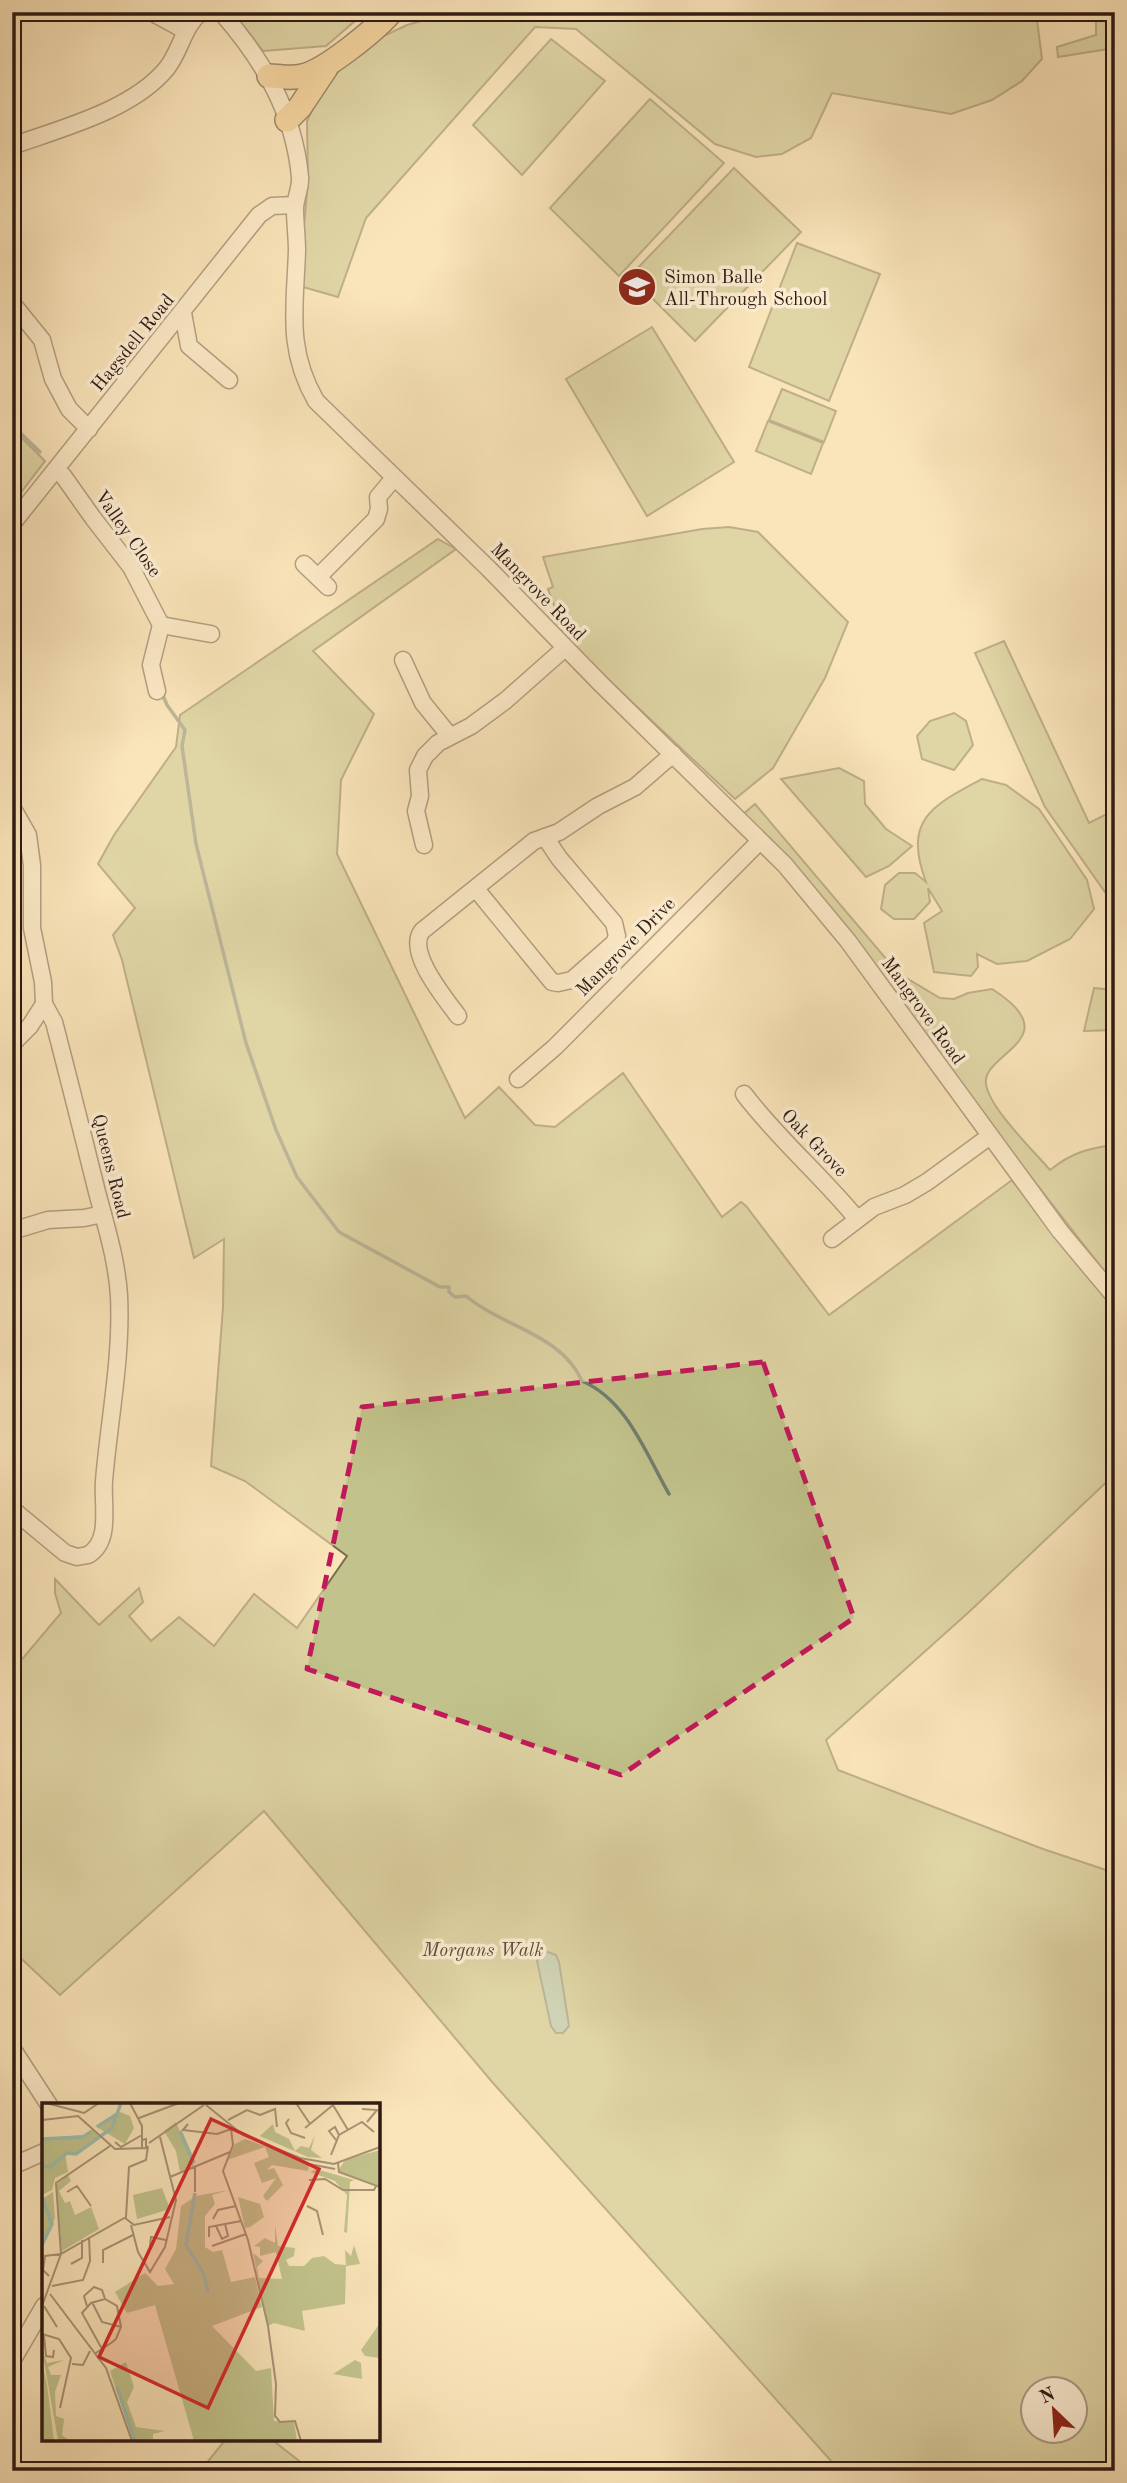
<svg xmlns="http://www.w3.org/2000/svg" width="1127" height="2483" viewBox="0 0 1127 2483" font-family="'Old Standard TT',serif">
	<style>
		.green { fill: #c2c38c; stroke: #786e4f; stroke-width: 2; fill-rule: evenodd }
		.water { fill: #9ebfaf; stroke: #727d70; stroke-width: 2 }
		.lines { fill: none; stroke-linecap: round; stroke-linejoin: round }
		.stream { stroke: #727d70; stroke-width: 3.5 }
		.minor-casing { stroke: #624c3c; stroke-width: 19 }
		.highway-casing { stroke: #2f1a12; stroke-width: 26 }
		.minor { stroke: #fcedd2; stroke-width: 16 }
		.highway { stroke: #edc27c; stroke-width: 23 }
		.marked { fill: none; stroke: #c2185b; stroke-width: 5; stroke-dasharray: 14 9; stroke-linejoin: round }
		.labels { text-anchor: middle; stroke-width: 7; stroke-linejoin: round; paint-order: stroke }
		.poi-label { font-size: 19px; fill: #2f1a12; stroke: #fcedd2; text-anchor: start }
		.street-label { font-size: 19px; fill: #2f1a12; stroke: #fcedd2 }
		.park-label { font-size: 19px; font-style: italic; fill: #5b4d37; stroke: #fcedd2 }
		.inset-river { fill: none; stroke: #9ebfaf; stroke-width: 3.5 }
		.inset-road { fill: none; stroke: #a99376; stroke-width: 2 }
		.view { fill: #d62828; fill-opacity: 0.15; stroke: #d62828; stroke-width: 3.5 }
		.inset-edge { fill: none; stroke: #2f1a12; stroke-width: 3.5 }
	</style>
	<rect width="100%" height="100%" fill="#fae4b9"/>
	<filter id="stains"><feTurbulence type="fractalNoise" baseFrequency=".00286" numOctaves="4"/><feColorMatrix values="0 0 0 0 .2 0 0 0 0 .09 0 0 0 0 .02 0 0 0 .5 -.17"/></filter>
	<radialGradient id="worn" r=".72"><stop offset=".6" stop-color="#630" stop-opacity="0"/><stop offset="1" stop-color="#630" stop-opacity=".3"/></radialGradient>
	<!-- green -->
	<g class="green">
		<path d="M233,12H315L356,20L326,46L263,51Z"/>
		<path d="M472,12H1036L1042,59L1022,81L992,100L951,114L832,93L811,138L782,154L756,157L715,144L576,29L535,27L366,218L338,297L303,287L304,226L308,181L307,121L320,94L343,66L375,40L407,25L439,16Z"/>
		<path d="M1096,12H1115V48L1058,57L1057,47L1096,35Z"/>
		<path d="M551,39L605,81L522,175L473,125Z"/>
		<path d="M650,99L724,163L619,276L550,208Z"/>
		<path d="M734,168L801,232L695,341L630,276Z"/>
		<path d="M797,243L880,274L829,401L749,367Z"/>
		<path d="M652,327L734,462L647,516L566,379Z"/>
		<path d="M782,389L836,411L824,442L769,420Z"/>
		<path d="M768,421L823,443L811,474L756,451Z"/>
		<path d="M12,428L45,461L12,504Z"/>
		<path d="M729,527L758,532L848,622L825,678L773,768L735,799L545,620L555,608L548,589L553,587L543,557L702,529Z"/>
		<path d="M438,539L456,549L313,651L374,714L341,780L337,854L465,1118L499,1087L535,1125L555,1127L623,1073L722,1217L741,1202L746,1206L829,1315L1012,1180L1115,1307V1474L970,1611L826,1740L838,1770L1043,1849L1115,1873V2471H840L493,2083L264,1811L60,1995L12,1950V1671L61,1613L55,1593V1579L99,1625L139,1588L143,1602L129,1616L151,1641L179,1617L214,1646L254,1594L297,1628L347,1556L245,1481L211,1466L223,1307L224,1239L194,1258L122,960L113,935L135,908L98,864L114,835L176,747L180,715ZM1032,2388H1074V2430H1032Z"/>
		<path d="M1004,641L1089,823L1115,810V913L1107,895L1045,807L975,653Z"/>
		<path d="M954,713L966,721L973,745L954,770L922,759L917,736L930,721Z"/>
		<path d="M839,768L864,781L865,804L886,829L912,846L889,866L866,877L781,779Z"/>
		<path d="M982,779L1006,785L1039,809L1087,880L1094,909L1070,939L1027,961L997,964L977,954L978,967L971,976L934,972L924,923L942,911L928,888L930,902L914,919H894L881,909L885,885L899,873H915L926,882C903,820 931,806 982,779Z"/>
		<path d="M755,804L898,973L940,998L954,999L968,993L992,989C1071,1039 981,1053 986,1084C989,1108 1034,1151 1050,1170C1071,1153 1088,1148 1115,1145V1285L993,1128L741,816Z"/>
		<path d="M1094,988L1115,990V1030L1084,1031Z"/>
		<path d="M226,2439H271L312,2471H200Z"/>
	</g>
	<!-- water -->
	<path class="water" d="M548,1952L556,1955L559,1962L569,2026L563,2033H556L551,2026L537,1961L541,1955Z"/>
	<g class="lines">
		<!-- stream -->
		<g class="stream">
			<path d="M12,425L40,452"/>
			<path d="M161,691L167,705L185,730L182,746L196,844L246,1043L276,1130L297,1177L339,1232L440,1287H449V1292L455,1297L466,1296C503,1327 561,1334 582,1381C627,1400 646,1454 669,1494"/>
		</g>
		<!-- minor casing -->
		<g class="minor-casing">
			<g id="minor">
				<path d="M151,12L186,31"/>
				<path d="M221,12C263,60 294,112 300,177C301,188 295,198 295,209C295,223 297,237 297,251C295,308 286,349 316,401L489,569L600,683L785,865L848,941L1060,1231L1115,1297"/>
				<path d="M12,146C62,128 133,110 167,68C181,50 183,27 201,12"/>
				<path d="M12,303L42,340L53,379L69,409L89,429"/>
				<path d="M183,313L189,346L229,380"/>
				<path d="M57,470L64,477L93,518L131,567L161,625L151,665L157,691"/>
				<path d="M12,524L259,215L272,206L295,205"/>
				<path d="M304,564L328,587"/>
				<path d="M318,577L376,519L379,509L378,497L394,478"/>
				<path d="M161,625L211,634"/>
				<path d="M403,660L423,703L449,735"/>
				<path d="M12,807L28,835L32,865V928L43,982L44,1004L54,1022C69,1079 83,1136 97,1192C106,1226 117,1261 119,1296C122,1358 109,1420 104,1481C102,1505 112,1541 88,1555L77,1557L65,1553L12,1509"/>
				<path d="M424,845L416,811L420,796L418,770L425,756L438,743L471,726L505,701L565,648"/>
				<path d="M476,889L552,982L558,983L572,980L614,943L617,936L614,923L559,858L545,837"/>
				<path d="M458,1016C445,998 406,952 422,931L534,841L559,832L598,806L635,787L673,754"/>
				<path d="M12,1044L30,1026L44,1004"/>
				<path d="M518,1079L555,1047L760,841"/>
				<path d="M744,1094C778,1139 821,1175 857,1219"/>
				<path d="M12,1231L48,1220L84,1218L103,1214"/>
				<path d="M832,1239L874,1207L905,1195L927,1182L990,1136"/>
				<path d="M12,2048L49,2105"/>
				<path d="M12,2166L44,2152"/>
				<path d="M12,2361L44,2306"/>
			</g>
		</g>
		<!-- highway casing -->
		<g class="highway-casing">
			<g id="highway">
				<path d="M269,76C280,76 291,79 302,76C324,72 375,30 391,12"/>
				<path d="M287,120L300,107L326,68"/>
			</g>
		</g>
		<!-- minor -->
		<use href="#minor" class="minor"/>
		<!-- highway -->
		<use href="#highway" class="highway"/>
	</g>
	<!-- marked area -->
	<path d="M0 0H1127V2483H0ZM763,1362L854,1618L621,1775L307,1669L362,1407Z" fill="#fae4b9" fill-opacity=".55" fill-rule="evenodd"/>
	<path class="marked" d="M763,1362L854,1618L621,1775L307,1669L362,1407Z"/>
	<!-- icons -->
	<defs>
		<g id="school-disc" transform="scale(2.0125)"><circle r="9.5" fill="#8f2418" stroke="#fcedd2"/><path d="M0-5L7-2L0 1L-7-2ZM-4 1L0 2.5L4 1V4Q0 6-4 4Z" fill="#fff"/></g>
	</defs>
	<g fill-rule="evenodd">
		<use href="#school-disc" x="637" y="287"/>
	</g>
	<g class="labels">
		<!-- poi labels -->
		<g class="poi-label">
			<text x="664" y="283">Simon Balle<tspan x="664" dy="22">All-Through School</tspan></text>
		</g>
		<!-- street labels -->
		<g class="street-label">
			<text transform="translate(132 342) rotate(-51)" y="7">Hagsdell Road</text>
			<text transform="translate(129 533) rotate(55)" y="7">Valley Close</text>
			<text transform="translate(539 591) rotate(46)" y="7">Mangrove Road</text>
			<text transform="translate(625 946) rotate(-45)" y="7">Mangrove Drive</text>
			<text transform="translate(924 1010) rotate(54)" y="7">Mangrove Road</text>
			<text transform="translate(815 1142) rotate(46)" y="7">Oak Grove</text>
			<text transform="translate(112 1166) rotate(76)" y="7">Queens Road</text>
		</g>
		<!-- park labels -->
		<g class="park-label">
			<text x="483" y="1956">Morgans Walk</text>
		</g>
	</g>
	<!-- overview -->
	<g transform="translate(42 2103)">
		<rect width="338" height="338" fill="#fae4b9"/>
		<path d="M78,9L88,13L92,25L83,41L53,23ZM134,19L152,62L138,69L134,48L122,28ZM231,21L233,29L247,36L253,48L259,43L267,45L273,32L269,47L280,55L266,54L218,33ZM50,26L57,33L34,50H23L26,69L13,75L10,87L0,92V35L41,32ZM203,36L267,59L266,68L230,62L225,67L232,65L241,82L225,98L221,93L234,75L220,80L212,60L227,54L223,44L185,57L193,41ZM338,47V83L296,68L303,57ZM274,66L312,77L308,79L305,130L302,129L305,92L293,78L268,69ZM26,72L29,78L17,88L23,100L28,98L33,112L49,104L57,126L20,148L14,82ZM120,85L128,106L95,116L91,92ZM187,87L170,92L173,101L163,113V144L171,149L180,147L189,179L213,174L220,204L170,223L214,268L229,265L232,318L252,319L255,338H152L113,202L85,210L73,189L103,170L116,183L132,181L123,166L134,146L139,103L154,93ZM11,89L13,115L0,142V96ZM196,94L218,101L222,114L208,124L203,125ZM233,122L236,143L253,145L252,153L244,157L247,163H262L270,155L282,153L293,161L304,162L303,147L309,153L312,142L318,161L304,163L303,201L260,208L263,228L232,220L226,223L211,150L221,158L215,164L217,175L240,176L234,149L218,153V144L212,143L223,135L233,140ZM338,220V255L323,253L319,247ZM0,247L5,260L22,257L6,264L9,272H19L13,289L14,313L22,316L20,332L28,338L16,337ZM313,257L319,260L320,276L291,271ZM84,259L92,284L85,299L94,324L123,328L111,331V336L91,338L68,268ZM0,260L5,281L12,338H0Z" fill="#c2c38c"/>
		<path class="inset-river" d="M55,24L75,11M138,28L152,60M0,36L41,34L49,29M0,63L8,64L25,50L34,51L70,25L79,0M153,90L144,142L162,171L166,189M0,94L10,121L0,142M75,284L93,338"/>
		<path class="inset-road" d="M4,0L42,10L57,0M88,0L100,23V37M254,0L268,21M164,2L201,32L258,55L292,61L338,44M320,6L335,7L325,19M218,12L233,6L235,24M97,15L137,0M247,16L244,20L249,30L263,35M0,17L36,13L73,46L104,45V36L100,37V45M186,17L205,7L218,12M146,21L141,27L175,31L189,26L191,42L181,68L206,137L226,223L234,281L233,313L238,319L253,318L259,338M263,25L291,2L306,27M294,37L287,28L293,24L297,32M73,39L79,44L100,32M107,40L162,2M289,52L297,32L320,19L332,29M296,60L297,69L338,84M267,61L293,66M128,74L188,49M267,77L283,76L301,87H332L334,83M25,89L35,83L49,103M153,89V63M265,103L275,108L281,132M83,115L92,122L128,114M171,116L176,107L194,103M89,122L96,149L108,169L123,144L134,97L118,34M174,123L180,136L186,133L183,121M167,134V124L199,118M108,143L109,134L124,137M170,143L204,131M61,160V147L91,132M29,161L40,155V137M7,173L1,167L3,153L19,151L14,80L68,43M10,183L41,177L48,158L47,134M8,191L64,265L90,338M50,199L60,219L79,224M0,203L19,151L84,114L87,64L104,57L106,43M2,203L15,224M45,203L42,193L52,184L60,187L63,196M0,231L17,236L29,255L18,305M2,233L4,253L11,254L12,247M54,250L69,240L74,236L79,224L75,203L63,196L49,200L40,210L60,246M30,261L41,262L48,248"/>
		<path class="view" d="M169,16L277,66L166,305L57,254Z"/>
		<rect width="338" height="338" class="inset-edge"/>
	</g>
	<!-- margin -->
	<rect width="1127" height="2483" fill="none" stroke="#fae4b9" stroke-width="42"/>
	<rect x="14" y="14" width="1099" height="2455" fill="none" stroke="#2f1a12" stroke-width="3.5"/>
	<rect x="21" y="21" width="1085" height="2441" fill="none" stroke="#2f1a12" stroke-width="2"/>
	<!-- north arrow -->
	<g transform="translate(1054 2410) rotate(335)"><circle r="33" fill="#fcedd2" stroke="#aa9985" stroke-width="2"/>
	<path d="M0-5L12 26L0 18L-12 26Z" fill="#8f2418"/>
	<text y="-10" font-size="19" font-weight="bold" text-anchor="middle" fill="#2f1a12">N</text>
	</g>
	<rect width="100%" height="100%" filter="url(#stains)"/>
	<rect width="100%" height="100%" fill="url(#worn)"/>
</svg>
